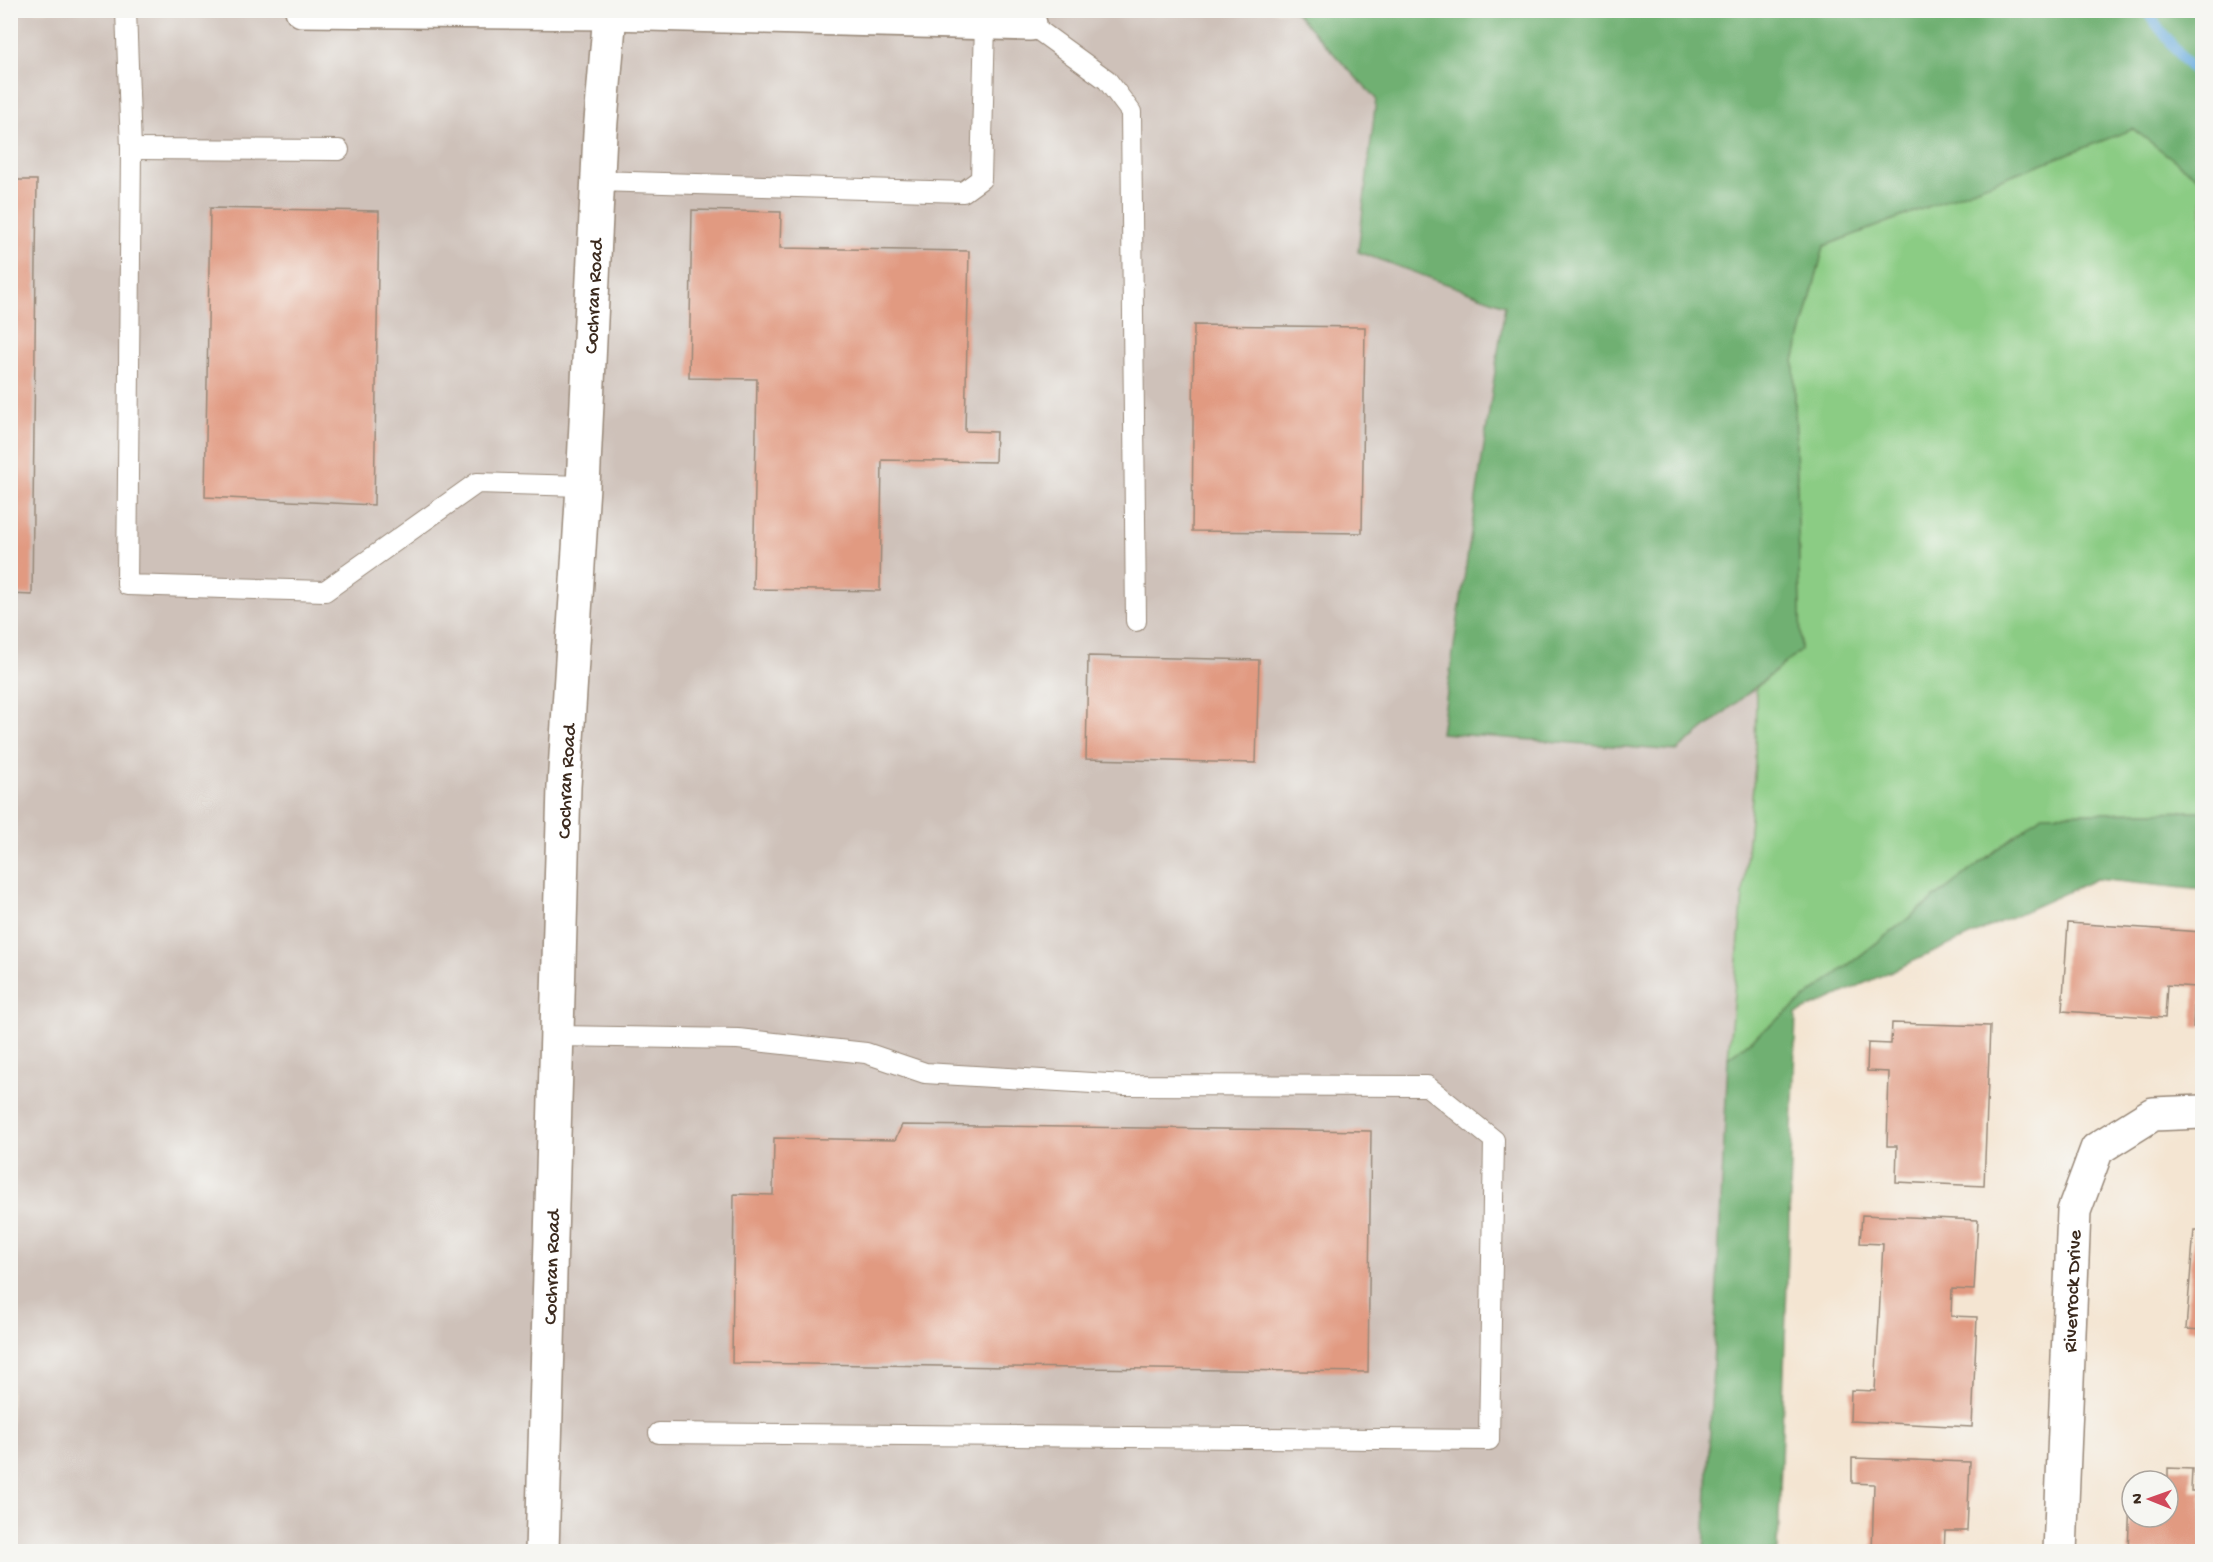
<svg xmlns="http://www.w3.org/2000/svg" width="2213" height="1562" viewBox="0 0 2213 1562" font-family="'Gochi Hand',sans-serif">
	<style>
		.industrial { fill: #cec1b9 }
		.green { fill: #8bcc84; stroke: #637b51; stroke-width: 1.5 }
		.forest { fill: #70b072; stroke: #566d48; stroke-width: 1.5 }
		.lines { fill: none; stroke-linecap: round; stroke-linejoin: round }
		.stream { stroke: #69acde; stroke-width: 10 }
		.building { fill: #e19a81 }
		.service-casing { stroke: #988878; stroke-width: 22 }
		.minor-casing { stroke: #988878; stroke-width: 36 }
		.service { stroke: #fff; stroke-width: 20 }
		.minor { stroke: #fff; stroke-width: 33 }
		.labels { text-anchor: middle; stroke-width: 4.5; stroke-linejoin: round; paint-order: stroke }
		.street-label { font-size: 20px; fill: #3b2a1e; stroke: #f6f6f2 }
	</style>
	<rect width="100%" height="100%" fill="#f6f6f2"/>
	<filter id="ink" filterUnits="userSpaceOnUse"><feTurbulence type="fractalNoise" baseFrequency=".0167" numOctaves="2"/><feDisplacementMap in="SourceGraphic" scale="12" xChannelSelector="R" yChannelSelector="G"/><feConvolveMatrix kernelMatrix="1 2 1 2 8 2 1 2 1" color-interpolation-filters="sRGB"/></filter>
	<filter id="wash" filterUnits="userSpaceOnUse"><feTurbulence type="fractalNoise" baseFrequency=".008" numOctaves="4" result="noise"/><feDisplacementMap in="SourceGraphic" scale="24" xChannelSelector="R" yChannelSelector="G"/><feGaussianBlur stdDeviation="1.35" result="paint"/><feColorMatrix in="noise" values="0 0 0 0 0 0 0 0 0 0 0 0 0 0 0 0 0 1.4 0 .05"/><feComposite in="paint" operator="in"/></filter>
	<g filter="url(#wash)">
		<rect width="100%" height="100%" fill="#f4e5d2"/>
		<!-- industrial -->
		<path class="industrial" d="M11,11H1762L1755,764L1728,1058L1704,1551L11,1552Z"/>
		<!-- green -->
		<path class="green" d="M2133,129L2202,181V811L2043,814L1728,1058L1755,764L1756,688L1801,650L1794,361L1824,246Z"/>
		<!-- forest -->
		<g class="forest">
			<path d="M1294,11H2202V181L2133,129L1824,246L1794,361L1801,650L1677,751L1441,733L1505,305L1358,252L1376,99Z"/>
			<path d="M2202,811V890L2096,879L1796,1014L1778,1551H1704L1728,1058L2043,814Z"/>
		</g>
		<g class="lines">
			<!-- stream -->
			<path class="stream" d="M2145,10L2202,83"/>
		</g>
		<g id="blocks">
			<!-- building -->
			<g class="building">
				<path d="M10,180H37L32,595L10,594Z"/>
				<path d="M210,208L379,211L374,505L205,497Z"/>
				<path d="M692,210L781,212L780,248L969,251L965,431L996,432L995,462L882,460L880,591L753,589L757,379L689,378Z"/>
				<path d="M1194,325L1365,327L1362,533L1192,531Z"/>
				<path d="M1088,656L1259,660L1256,763L1086,759Z"/>
				<path d="M2068,923L2202,932V1028L2193,1027L2195,987L2167,985L2165,1018L2062,1011Z"/>
				<path d="M1892,1023L1990,1026L1984,1186L1896,1182L1897,1146H1887L1889,1072L1867,1071L1868,1043L1891,1044Z"/>
				<path d="M902,1125L1371,1131L1368,1372L732,1363L734,1194L773,1195L774,1138L895,1140Z"/>
				<path d="M1862,1215L1978,1220L1974,1290L1952,1289L1951,1316L1977,1317L1972,1427L1850,1421L1851,1390L1875,1391L1883,1244L1860,1243Z"/>
				<path d="M2194,1230H2202V1330L2186,1329Z"/>
				<path d="M1852,1458L1970,1462L1967,1531H1945L1944,1552H1872L1874,1484L1852,1483Z"/>
				<path d="M2168,1468L2192,1469L2191,1491H2202V1552H2128L2130,1497H2132V1517H2168Z"/>
			</g>
		</g>
	</g>
	<g filter="url(#ink)">
		<use href="#blocks" fill-opacity="0" stroke="#988878" stroke-width="1.5"/>
		<g class="lines">
			<!-- service casing -->
			<g class="service-casing">
				<g id="service">
					<path d="M126,10L131,149L127,585L325,591L477,483L583,486"/>
					<path d="M1034,14L1030,24L1107,80L1131,112L1136,621"/>
					<path d="M131,149L339,150"/>
					<path d="M597,181L963,192L981,179L985,23"/>
					<path d="M557,1036L738,1039L866,1053L925,1073L1125,1085L1427,1086L1494,1140L1489,1440L659,1433"/>
				</g>
			</g>
			<!-- minor casing -->
			<g class="minor-casing">
				<g id="minor">
					<path d="M302,10L610,13L1030,24"/>
					<path id="s1" d="M542,1552L564,787L583,486L600,133L610,13"/>
					<path id="s2" d="M2060,1552L2074,1211L2097,1149L2153,1114L2202,1112"/>
				</g>
			</g>
			<!-- service -->
			<use href="#service" class="service"/>
			<!-- minor -->
			<use href="#minor" class="minor"/>
		</g>
	</g>
	<g class="labels">
		<!-- street labels -->
		<g class="street-label">
			<text dy="7" stroke="none"><textPath href="#s1" startOffset="1257">Cochran Road</textPath></text>
			<text dy="7" stroke="none"><textPath href="#s1" startOffset="771">Cochran Road</textPath></text>
			<text dy="7" stroke="none"><textPath href="#s1" startOffset="285">Cochran Road</textPath></text>
			<text dy="7" stroke="none"><textPath href="#s2" startOffset="261">Riverrock Drive</textPath></text>
		</g>
	</g>
	<!-- margin -->
	<rect width="2213" height="1562" fill="none" stroke="#f6f6f2" stroke-width="36"/>
	<!-- north arrow -->
	<g transform="translate(2150 1499) rotate(271)"><circle r="28" fill="#f6f6f2" stroke="#aba49d" stroke-width="1.5"/>
	<path d="M0-4.5L10 22L0 15L-10 22Z" fill="#d1495b"/>
	<text y="-9" font-size="16" font-weight="bold" text-anchor="middle" fill="#3b2a1e">N</text>
	</g>
</svg>
